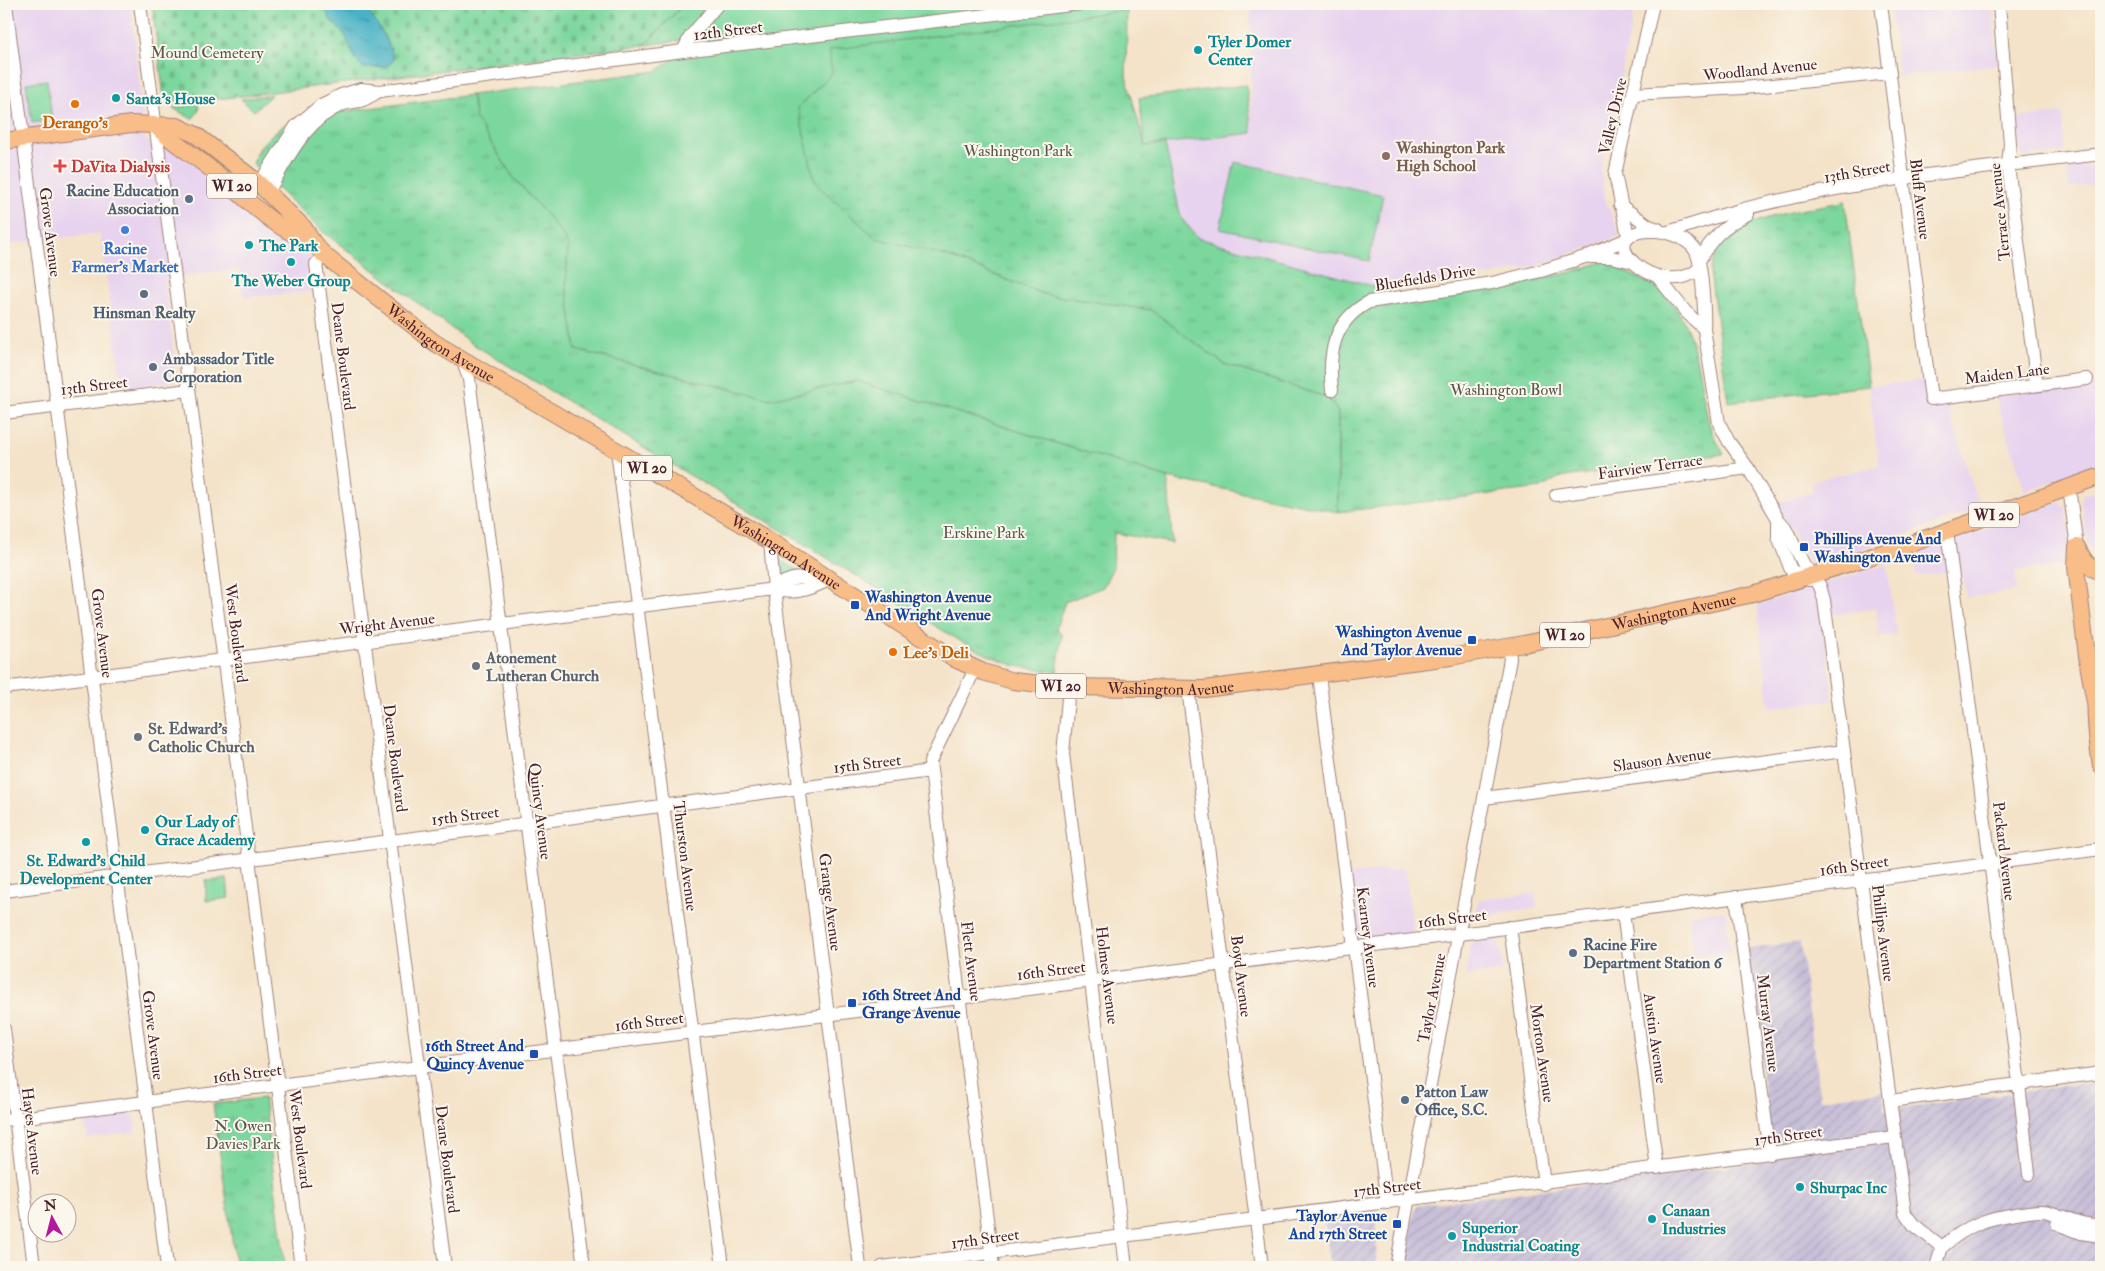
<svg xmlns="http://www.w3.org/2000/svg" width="2105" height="1271" viewBox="0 0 2105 1271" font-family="'IM FELL Double Pica',serif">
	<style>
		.built { fill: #e7d2ef }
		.industrial { fill: url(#industrial-furrows) }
		.green { fill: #7cd79d; stroke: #637b64 }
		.cemetery { fill: url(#cemetery-stones); stroke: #637b64 }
		.park { fill: url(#park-tufts); stroke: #637b64 }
		.water { fill: url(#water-ripples); stroke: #496978 }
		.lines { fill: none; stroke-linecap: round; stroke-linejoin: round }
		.minor-casing { stroke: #9f817a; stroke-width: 14 }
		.major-casing { stroke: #9f817a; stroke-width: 18 }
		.minor { stroke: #fff; stroke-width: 12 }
		.major { stroke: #f8bd88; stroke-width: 16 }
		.culture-dot { fill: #0f9aa8; stroke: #fbf7ec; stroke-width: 2 }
		.food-dot { fill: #e8710a; stroke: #fbf7ec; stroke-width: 2 }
		.education-dot { fill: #8d6e63; stroke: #fbf7ec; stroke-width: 2 }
		.health-dot { fill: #e0444e; stroke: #fbf7ec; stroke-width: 2 }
		.service-dot { fill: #5c6f8a; stroke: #fbf7ec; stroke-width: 2 }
		.shop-dot { fill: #3f7fe0; stroke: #fbf7ec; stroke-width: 2 }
		.transit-dot { fill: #1a4fb4; stroke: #fbf7ec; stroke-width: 2 }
		.worship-dot { fill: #6b7280; stroke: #fbf7ec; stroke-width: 2 }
		.labels { text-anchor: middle; stroke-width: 4; stroke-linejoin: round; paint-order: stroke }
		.shield { fill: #fbf7ec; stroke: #7f6065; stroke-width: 1 }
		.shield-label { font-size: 15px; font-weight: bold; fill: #4a1f2b }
		.street-label { font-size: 16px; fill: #4a1f2b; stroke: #fbf7ec }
		.culture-label { font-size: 16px; font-weight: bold; fill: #0d838f; stroke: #fbf7ec; text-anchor: start }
		.park-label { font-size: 16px; fill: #59564d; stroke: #fbf7ec }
		.food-label { font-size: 16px; font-weight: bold; fill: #c56008; stroke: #fbf7ec }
		.education-label { font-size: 16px; font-weight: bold; fill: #785e54; stroke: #fbf7ec; text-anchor: start }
		.health-label { font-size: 16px; font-weight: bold; fill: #be3a42; stroke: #fbf7ec; text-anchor: start }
		.service-label { font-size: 16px; font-weight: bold; fill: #4e5e75; stroke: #fbf7ec; text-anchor: start }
		.shop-label { font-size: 16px; font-weight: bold; fill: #366cbe; stroke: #fbf7ec }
		.transit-label { font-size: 16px; font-weight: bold; fill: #164399; stroke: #fbf7ec; text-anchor: start }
		.worship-label { font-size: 16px; font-weight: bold; fill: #5b616d; stroke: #fbf7ec; text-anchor: start }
	</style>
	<defs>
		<pattern id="industrial-furrows" width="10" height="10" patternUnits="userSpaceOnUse" patternTransform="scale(1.25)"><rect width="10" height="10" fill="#c8bfd8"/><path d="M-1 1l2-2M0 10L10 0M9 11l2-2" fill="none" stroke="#ada4ba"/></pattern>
		<pattern id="cemetery-stones" width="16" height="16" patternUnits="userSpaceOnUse" patternTransform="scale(1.25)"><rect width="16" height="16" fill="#7cd79d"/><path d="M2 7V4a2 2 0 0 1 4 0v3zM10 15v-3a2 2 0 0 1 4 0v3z" fill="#6db887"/></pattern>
		<pattern id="park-tufts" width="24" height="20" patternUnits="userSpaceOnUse" patternTransform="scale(1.25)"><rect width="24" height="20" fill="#7cd79d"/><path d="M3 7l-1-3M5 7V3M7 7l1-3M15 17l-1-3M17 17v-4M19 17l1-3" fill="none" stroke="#6db887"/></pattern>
		<pattern id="water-ripples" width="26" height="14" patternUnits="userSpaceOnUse" patternTransform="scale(1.25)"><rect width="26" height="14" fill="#48b3c6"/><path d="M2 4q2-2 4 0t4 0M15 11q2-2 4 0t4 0" fill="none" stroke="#3e91a1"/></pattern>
	</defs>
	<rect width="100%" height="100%" fill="#fbf7ec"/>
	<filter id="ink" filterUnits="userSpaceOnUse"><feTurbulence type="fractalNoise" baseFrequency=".02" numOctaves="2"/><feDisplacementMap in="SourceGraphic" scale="10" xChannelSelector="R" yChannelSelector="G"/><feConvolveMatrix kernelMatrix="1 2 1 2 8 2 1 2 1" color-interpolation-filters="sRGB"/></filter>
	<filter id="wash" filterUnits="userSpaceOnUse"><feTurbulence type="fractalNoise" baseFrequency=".0096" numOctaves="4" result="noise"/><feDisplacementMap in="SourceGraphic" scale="20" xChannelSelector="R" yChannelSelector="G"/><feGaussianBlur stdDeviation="1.12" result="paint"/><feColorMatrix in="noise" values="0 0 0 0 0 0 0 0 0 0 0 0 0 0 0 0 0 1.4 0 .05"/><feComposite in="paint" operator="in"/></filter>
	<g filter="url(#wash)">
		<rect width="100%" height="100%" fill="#f4e3c9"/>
		<!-- built -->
		<g class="built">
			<path d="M4,4H131L145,140L178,151L300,247L316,264L319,291L244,297L240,269L165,278L177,381L122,388L100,233L4,245Z"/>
			<path d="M1251,4H1636L1601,168L1604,197L1620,236L1538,265L1489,276L1380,288L1198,238L1181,218L1165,144L1251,133Z"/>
			<path d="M1890,4H1992L1998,64L1899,77Z"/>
			<path d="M2063,113L2065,151L2025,157L2021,155L2017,118Z"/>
			<path d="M2101,165V183L2069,188L2067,169Z"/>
			<path d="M1925,380L1928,400L1946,402L1980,508L1895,538L1822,562L1810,563L1777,503L1813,492L1812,481L1879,466L1869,386Z"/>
			<path d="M2101,384V464L2025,491L1995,396Z"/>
			<path d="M2101,489V546L2088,548L2081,499L2083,495Z"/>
			<path d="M2059,502L2065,507L2066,511L2074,564L2015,571L2017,590L1966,598L1962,570L1916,576L1914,555Z"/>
			<path d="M1887,564L1896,635L1879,637L1876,608L1822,616L1833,700L1770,708L1757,605Z"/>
			<path d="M1405,868L1414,939L1354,947L1345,875Z"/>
			<path d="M1535,893L1537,908L1475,917L1479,900Z"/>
			<path d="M1725,910L1730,952L1694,957L1689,914Z"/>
			<path d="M1499,939L1503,971L1465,976L1471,943Z"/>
			<path d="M134,1114L136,1132L87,1138L85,1120Z"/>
		</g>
		<!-- industrial -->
		<g class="industrial">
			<path d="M1800,942L1820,1099L1883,1091L1885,1110L2101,1081V1267H1405L1415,1208L1418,1205L1773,1161L1746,949Z"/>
			<path d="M1377,1211L1376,1267H1331L1324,1217Z"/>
		</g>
		<!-- green -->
		<g class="green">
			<path d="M725,4H1127V10L832,73L798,108L877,238L947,256L1043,294L1151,310L1224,364L1329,398L1338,412V512L1168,478L857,381L770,399L576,350L566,284L568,243L552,221L513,177L476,119L471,95L657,71L683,51Z"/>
			<path d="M47,80L52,120L32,123L26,83Z"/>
			<path d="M1246,85L1252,133L1145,146L1139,98Z"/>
			<path d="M271,95L254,111L241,99Z"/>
			<path d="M199,104L198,112L192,119L173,108Z"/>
			<path d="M1235,162L1383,195L1369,261L1220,229Z"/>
			<path d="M777,559H778L801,572L780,576Z"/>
		</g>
		<!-- cemetery -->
		<path class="cemetery" d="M152,4H684L645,45L170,105L164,97Z"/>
		<!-- park -->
		<g class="park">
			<path d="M684,4H725L694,39L645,45Z"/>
			<path d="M1127,10L1126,76L1145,146L1165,144L1181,218L1198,238L1380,288L1384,304L1515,285L1571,272L1606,261C1623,273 1644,278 1660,291C1700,325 1697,380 1710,426C1713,436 1719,445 1724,454L1558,478L1541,488L1338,512V412L1329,398L1224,364L1151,310L1043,294L947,256L876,238L815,183L798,108L832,73L829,50Z"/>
			<path d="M471,95L476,119L513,177L552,221L568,243L566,284L576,350L770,399L857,381L1168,478L1172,543L1114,533L1113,567L1103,587L1065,602L1056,628L1062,635L1057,672L1016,666L985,654L953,637L857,576L471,343L322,231L254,166C250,149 284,122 299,117Z"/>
			<path d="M1845,201L1869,386L1728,402L1710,272C1713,261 1716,250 1724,240C1744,217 1815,208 1845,201Z"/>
			<path d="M227,879L229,898L206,901V881Z"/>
			<path d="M264,1098L285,1267H236L213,1104Z"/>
		</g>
		<!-- water -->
		<path class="water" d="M315,4H361C376,21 388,37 394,60L386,67L364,68L355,59L345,35L332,22L326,11Z"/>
	</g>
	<g filter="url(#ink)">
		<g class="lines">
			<!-- minor casing -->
			<g class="minor-casing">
				<g id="minor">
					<path d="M6,4L167,1267"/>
					<path d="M140,4L301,1267"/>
					<path d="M1881,4L1931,399L2087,379"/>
					<path d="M1999,4L2010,143L2008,166L2037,385"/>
					<path d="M683,51L690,37L718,4"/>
					<path d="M1633,94L1743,88L1890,73"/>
					<path d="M256,181L264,176L296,126L321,105L341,95L361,89L380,91L683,51L1080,4"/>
					<path d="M268,192C289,157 304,120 344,104C350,102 357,102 363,100C368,98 374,94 380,91"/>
					<path d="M1620,205L1649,226L1658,229"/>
					<path d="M1668,232C1688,226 1709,219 1729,213C1848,180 1979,169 2101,154"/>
					<path d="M1628,236L1615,174L1653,4"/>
					<path d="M324,255L316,264L445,1267"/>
					<path d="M1590,257H1611L1633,262"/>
					<path d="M1699,261C1712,237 1724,226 1748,214"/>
					<path d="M1699,269C1657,303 1586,233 1650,231C1665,230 1686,237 1695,250C1702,260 1705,315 1704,329L1719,423L1729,442L1748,468L1778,519L1785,527L1804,565L1820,586L1824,600L1905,1213L1913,1224L1942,1247"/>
					<path d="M1657,276L1685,311L1704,329"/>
					<path d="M462,359L469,379L584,1267"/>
					<path d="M1332,390C1328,354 1333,321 1369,302L1492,283L1541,271L1585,257L1625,240"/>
					<path d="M4,413L189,390"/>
					<path d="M617,450L723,1267"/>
					<path d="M2069,488L2077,547"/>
					<path d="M1556,495L1748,468"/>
					<path d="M1778,519V537L1791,570L1809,580"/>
					<path d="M1947,531L2019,1084L2029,1174"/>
					<path d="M770,541L774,589L860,1267"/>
					<path d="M774,589C788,575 810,577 828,579"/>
					<path d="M975,669L930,762L993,1267"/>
					<path d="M1319,675L1387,1203"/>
					<path d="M1069,687L1063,754L1126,1267"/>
					<path d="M4,688L774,589C794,596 813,588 831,579"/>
					<path d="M1188,689L1262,1267"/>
					<path d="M1484,798L1844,751"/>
					<path d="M4,891L931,771"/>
					<path d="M1736,897L1770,1154"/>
					<path d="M1623,912L1657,1168"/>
					<path d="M1510,927L1544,1184"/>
					<path d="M4,1029L34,1267"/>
					<path d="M1890,1101L2101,1073"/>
					<path d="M4,1120L1445,936L2101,849"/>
					<path d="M2057,1224L2081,1233L2101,1236"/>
					<path d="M1942,1247C1970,1223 1987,1218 2022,1213C2032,1212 2039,1209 2049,1212C2067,1217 2082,1226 2101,1225"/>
					<path d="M882,1267L1894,1137"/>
					<path d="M1396,1267L1510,659L1509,646"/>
					<path d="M1936,1267L1942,1247"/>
				</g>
			</g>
			<!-- major casing -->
			<g class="major-casing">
				<g id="major">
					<path d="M155,125C172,143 193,154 212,170C243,194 273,230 312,241"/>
					<path id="s1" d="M4,141L131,124L177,126L196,135L256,181L304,228L312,241L324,255L435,343L770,541L955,659L983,672L1013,681L1069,687L1204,689L1450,657L1524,644L1753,594L1916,542L2101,476"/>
					<path d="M2077,547L2076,567L2088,664L2096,708"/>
					<path d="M2077,547C2083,559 2088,568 2101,572"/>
					<path d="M2101,666C2092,698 2096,733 2101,766"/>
				</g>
			</g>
			<!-- minor -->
			<use href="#minor" class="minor"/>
			<!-- major -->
			<use href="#major" class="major"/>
		</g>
	</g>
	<!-- markers -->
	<g class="culture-dot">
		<circle cx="1198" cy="50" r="5"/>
		<circle cx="116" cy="98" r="5"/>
		<circle cx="249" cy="245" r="5"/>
		<circle cx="291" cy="262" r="5"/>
		<circle cx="145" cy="830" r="5"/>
		<circle cx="86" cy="842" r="5"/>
		<circle cx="1800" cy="1187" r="5"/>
		<circle cx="1652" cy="1219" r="5"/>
		<circle cx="1452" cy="1236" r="5"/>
	</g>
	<g class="food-dot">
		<circle cx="75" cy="104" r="5"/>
		<circle cx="893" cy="652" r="5"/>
	</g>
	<circle class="education-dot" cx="1386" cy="156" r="5"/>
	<path class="health-dot" d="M57.5 158.5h5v5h5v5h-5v5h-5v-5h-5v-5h5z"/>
	<g class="service-dot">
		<circle cx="189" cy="199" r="5"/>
		<circle cx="144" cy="294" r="5"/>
		<circle cx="153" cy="367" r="5"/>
		<circle cx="1573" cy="953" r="5"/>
		<circle cx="1405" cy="1100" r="5"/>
	</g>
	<circle class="shop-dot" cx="125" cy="230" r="5"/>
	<g class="transit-dot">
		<rect x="1799" y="542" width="10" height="10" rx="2.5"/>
		<rect x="850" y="600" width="10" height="10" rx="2.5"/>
		<rect x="1467" y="635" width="10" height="10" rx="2.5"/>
		<rect x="847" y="998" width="10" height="10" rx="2.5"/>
		<rect x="529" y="1049" width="10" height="10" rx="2.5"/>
		<rect x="1392" y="1219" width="10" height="10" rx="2.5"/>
	</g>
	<g class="worship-dot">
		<circle cx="476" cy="666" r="5"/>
		<circle cx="138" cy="737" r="5"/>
	</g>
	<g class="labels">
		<!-- shield labels -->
		<g class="shield">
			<rect x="207" y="173.5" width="50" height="25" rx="4"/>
			<rect x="622" y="455.5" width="50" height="25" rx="4"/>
			<rect x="1969" y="502.5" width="50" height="25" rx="4"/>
			<rect x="1540" y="622.5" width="50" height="25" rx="4"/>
			<rect x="1036" y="673.5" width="50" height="25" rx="4"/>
		</g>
		<g class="shield-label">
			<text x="232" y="191">WI 20</text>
			<text x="647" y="473">WI 20</text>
			<text x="1994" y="520">WI 20</text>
			<text x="1565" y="640">WI 20</text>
			<text x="1061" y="691">WI 20</text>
		</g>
		<!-- street labels -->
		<g class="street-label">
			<text transform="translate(728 30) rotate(-7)" y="6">12th Street</text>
			<text transform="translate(1760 69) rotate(-6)" y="6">Woodland Avenue</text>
			<text transform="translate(1612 116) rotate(-77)" y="6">Valley Drive</text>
			<text transform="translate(1857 171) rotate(-10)" y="6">13th Street</text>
			<text transform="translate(1921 199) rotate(83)" y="6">Bluff Avenue</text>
			<text transform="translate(1999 212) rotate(-96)" y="6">Terrace Avenue</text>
			<text transform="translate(51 232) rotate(83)" y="6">Grove Avenue</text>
			<text transform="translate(1425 277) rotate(-9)" y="6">Bluefields Drive</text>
			<text dy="6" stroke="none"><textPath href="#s1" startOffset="518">Washington Avenue</textPath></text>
			<text transform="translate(344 356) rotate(83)" y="6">Deane Boulevard</text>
			<text transform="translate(2007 373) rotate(-7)" y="6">Maiden Lane</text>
			<text transform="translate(94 385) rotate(-7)" y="6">13th Street</text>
			<text transform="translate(1650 466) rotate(-8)" y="6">Fairview Terrace</text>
			<text dy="6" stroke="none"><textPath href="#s1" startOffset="922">Washington Avenue</textPath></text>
			<text dy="6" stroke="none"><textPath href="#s1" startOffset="1852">Washington Avenue</textPath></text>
			<text transform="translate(387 623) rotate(-7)" y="6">Wright Avenue</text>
			<text transform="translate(103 633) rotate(83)" y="6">Grove Avenue</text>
			<text transform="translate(237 633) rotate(83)" y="6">West Boulevard</text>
			<text dy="6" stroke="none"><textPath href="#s1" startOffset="1342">Washington Avenue</textPath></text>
			<text transform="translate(396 758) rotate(83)" y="6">Deane Boulevard</text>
			<text transform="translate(1662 759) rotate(-8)" y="6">Slauson Avenue</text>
			<text transform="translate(867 763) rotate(-7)" y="6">15th Street</text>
			<text transform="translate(541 811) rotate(83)" y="6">Quincy Avenue</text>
			<text transform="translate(465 815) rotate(-7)" y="6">15th Street</text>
			<text transform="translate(2005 851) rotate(83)" y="6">Packard Avenue</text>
			<text transform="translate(686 856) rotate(83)" y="6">Thurston Avenue</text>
			<text transform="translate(1854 865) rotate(-8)" y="6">16th Street</text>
			<text transform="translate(831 902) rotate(83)" y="6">Grange Avenue</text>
			<text transform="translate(1452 918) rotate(-7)" y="6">16th Street</text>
			<text transform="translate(1884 933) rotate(83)" y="6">Phillips Avenue</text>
			<text transform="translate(1369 937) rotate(83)" y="6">Kearney Avenue</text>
			<text transform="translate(972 961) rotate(83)" y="6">Flett Avenue</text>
			<text transform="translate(1051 970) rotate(-7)" y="6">16th Street</text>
			<text transform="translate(1108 975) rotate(83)" y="6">Holmes Avenue</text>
			<text transform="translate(1242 976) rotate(83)" y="6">Boyd Avenue</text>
			<text transform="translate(1431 998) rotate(-79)" y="6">Taylor Avenue</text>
			<text transform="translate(649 1021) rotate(-7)" y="6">16th Street</text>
			<text transform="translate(1769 1023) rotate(83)" y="6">Murray Avenue</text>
			<text transform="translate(154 1035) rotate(83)" y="6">Grove Avenue</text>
			<text transform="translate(1656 1038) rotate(82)" y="6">Austin Avenue</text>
			<text transform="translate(1543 1053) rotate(82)" y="6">Morton Avenue</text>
			<text transform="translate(247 1073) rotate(-7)" y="6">16th Street</text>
			<text transform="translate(33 1131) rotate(83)" y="6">Hayes Avenue</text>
			<text transform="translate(1788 1135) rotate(-8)" y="6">17th Street</text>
			<text transform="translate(301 1139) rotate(83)" y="6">West Boulevard</text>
			<text transform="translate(448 1159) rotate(83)" y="6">Deane Boulevard</text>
			<text transform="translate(1387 1187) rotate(-7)" y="6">17th Street</text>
			<text transform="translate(985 1238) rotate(-8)" y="6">17th Street</text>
		</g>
		<!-- culture labels -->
		<g class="culture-label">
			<text x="1208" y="47">Tyler Domer<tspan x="1208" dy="18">Center</tspan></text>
			<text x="126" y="104">Santa's House</text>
			<text x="259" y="251">The Park</text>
			<text x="291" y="286" text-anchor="middle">The Weber Group</text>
			<text x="155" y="827">Our Lady of<tspan x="155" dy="18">Grace Academy</tspan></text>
			<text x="86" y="866" text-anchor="middle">St. Edward's Child<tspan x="86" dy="18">Development Center</tspan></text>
			<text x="1810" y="1193">Shurpac Inc</text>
			<text x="1662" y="1216">Canaan<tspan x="1662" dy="18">Industries</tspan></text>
			<text x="1462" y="1233">Superior<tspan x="1462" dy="18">Industrial Coating</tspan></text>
		</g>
		<!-- park labels -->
		<g class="park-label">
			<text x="207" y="58">Mound Cemetery</text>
			<text x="1018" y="156">Washington Park</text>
			<text x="1506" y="395">Washington Bowl</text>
			<text x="984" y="538">Erskine Park</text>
			<text x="243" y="1131">N. Owen<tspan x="243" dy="18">Davies Park</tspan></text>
		</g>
		<!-- food labels -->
		<g class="food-label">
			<text x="75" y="128">Derango's</text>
			<text x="903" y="658" text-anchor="start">Lee's Deli</text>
		</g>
		<!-- education labels -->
		<g class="education-label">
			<text x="1396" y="153">Washington Park<tspan x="1396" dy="18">High School</tspan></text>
		</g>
		<!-- health labels -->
		<g class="health-label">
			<text x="71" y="172">DaVita Dialysis</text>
		</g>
		<!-- service labels -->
		<g class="service-label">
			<text x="179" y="196" text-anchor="end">Racine Education<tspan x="179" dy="18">Association</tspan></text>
			<text x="144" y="318" text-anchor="middle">Hinsman Realty</text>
			<text x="163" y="364">Ambassador Title<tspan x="163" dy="18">Corporation</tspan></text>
			<text x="1583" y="950">Racine Fire<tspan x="1583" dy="18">Department Station 6</tspan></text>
			<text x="1415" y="1097">Patton Law<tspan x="1415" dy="18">Office, S.C.</tspan></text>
		</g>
		<!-- shop labels -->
		<g class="shop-label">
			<text x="125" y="254">Racine<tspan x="125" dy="18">Farmer's Market</tspan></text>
		</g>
		<!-- transit labels -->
		<g class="transit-label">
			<text x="1814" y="544">Phillips Avenue And<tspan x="1814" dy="18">Washington Avenue</tspan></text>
			<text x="865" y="602">Washington Avenue<tspan x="865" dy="18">And Wright Avenue</tspan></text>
			<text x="1462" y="637" text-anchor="end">Washington Avenue<tspan x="1462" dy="18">And Taylor Avenue</tspan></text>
			<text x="862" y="1000">16th Street And<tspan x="862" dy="18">Grange Avenue</tspan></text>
			<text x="524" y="1051" text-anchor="end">16th Street And<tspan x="524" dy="18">Quincy Avenue</tspan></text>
			<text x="1387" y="1221" text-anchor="end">Taylor Avenue<tspan x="1387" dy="18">And 17th Street</tspan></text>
		</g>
		<!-- worship labels -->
		<g class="worship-label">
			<text x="486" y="663">Atonement<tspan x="486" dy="18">Lutheran Church</tspan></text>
			<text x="148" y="734">St. Edward's<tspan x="148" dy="18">Catholic Church</tspan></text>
		</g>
	</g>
	<!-- margin -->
	<rect width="2105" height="1271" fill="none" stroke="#fbf7ec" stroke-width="20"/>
	<!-- north arrow -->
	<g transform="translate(52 1218) rotate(353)"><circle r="24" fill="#fbf7ec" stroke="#b4a19f"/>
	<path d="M0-4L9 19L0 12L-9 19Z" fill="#b5179e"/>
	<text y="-8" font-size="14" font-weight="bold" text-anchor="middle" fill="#4a1f2b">N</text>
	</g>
</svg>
